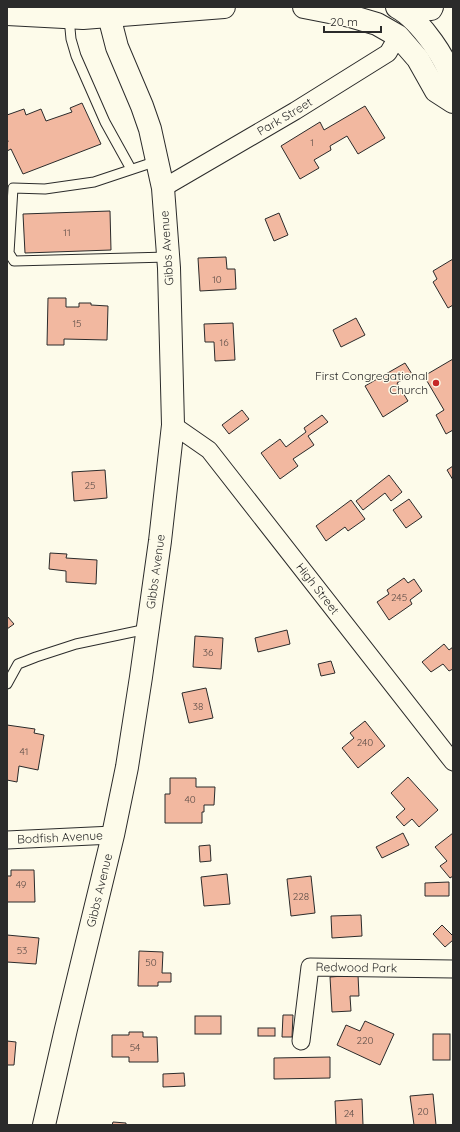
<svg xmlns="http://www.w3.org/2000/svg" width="460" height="1132" viewBox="0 0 460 1132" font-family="Quicksand,sans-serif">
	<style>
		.building { fill: #f2b8a0; stroke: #2b2b2b }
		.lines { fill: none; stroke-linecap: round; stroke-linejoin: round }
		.lane-casing { stroke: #2b2b2b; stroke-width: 11 }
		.street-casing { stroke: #2b2b2b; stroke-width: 19 }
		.secondary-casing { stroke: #2b2b2b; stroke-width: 24 }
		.lane { stroke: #fdfbea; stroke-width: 9 }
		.street { stroke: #fdfbea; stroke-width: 17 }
		.secondary { stroke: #fdfbea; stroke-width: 22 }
		.poi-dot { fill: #c62828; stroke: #fdfbea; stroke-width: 1.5 }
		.labels { text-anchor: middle; stroke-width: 3; stroke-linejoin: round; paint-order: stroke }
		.number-label { font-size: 10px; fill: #5d4e48 }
		.street-label { font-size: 12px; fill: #2b2b2b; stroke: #fdfbea }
		.poi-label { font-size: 12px; fill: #2b2b2b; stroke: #fdfbea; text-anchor: end }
	</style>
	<rect width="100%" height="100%" fill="#fdfbea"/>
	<!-- building -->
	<g class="building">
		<path d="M82,103L101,144L23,174L11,149L7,151V143L8,142L7,137V115L24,109L26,115L41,109L46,121L72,112L70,108Z"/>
		<path d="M365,106L385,138L358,154L347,136L330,146L331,150L314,160L319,168L300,179L281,146L320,122L324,130Z"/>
		<path d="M110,211L111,250L25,253L23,214Z"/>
		<path d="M279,213L288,235L274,241L265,219Z"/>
		<path d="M226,257L227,269H235L236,289L200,291L198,258Z"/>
		<path d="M453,259V305L448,308L433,282L437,279L433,271Z"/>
		<path d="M48,298H66V307H79V303H91V305L108,306L107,340L64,339V345H47Z"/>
		<path d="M356,318L365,335L341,347L333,330Z"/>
		<path d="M233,323L235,360L215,361L214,342H205L204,324Z"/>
		<path d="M453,359V430L446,434L436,415L444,410L424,376Z"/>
		<path d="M405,363L412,374L397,383L408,401L383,417L365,386Z"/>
		<path d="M242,410L249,419L229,434L222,425Z"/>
		<path d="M322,415L328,422L308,436L314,445L293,459L298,466L280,479L261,453L280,439L286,447L306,432L304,428Z"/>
		<path d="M453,466V480L447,470Z"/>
		<path d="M105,470L107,498L74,501L72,472Z"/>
		<path d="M389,475L402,492L391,501L385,493L363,510L356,501Z"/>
		<path d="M409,499L422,517L406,528L393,510Z"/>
		<path d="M351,500L365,519L348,531L345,527L326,541L316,526Z"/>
		<path d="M50,553L67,554L66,558L97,560L96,584L66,582V571L49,569Z"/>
		<path d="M404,578L408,583L414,579L422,591L410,600L412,604L389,620L377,602L389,594L387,590Z"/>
		<path d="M7,616L14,624L7,629Z"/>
		<path d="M287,630L290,644L258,652L255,638Z"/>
		<path d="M195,636L223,638L221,669L193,667Z"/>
		<path d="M444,644L449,650L453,647V669L449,671L443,664L431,672L422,662Z"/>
		<path d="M331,661L335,673L321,676L318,664Z"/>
		<path d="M206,688L213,718L189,723L182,693Z"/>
		<path d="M365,721L385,746L358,768L342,748L354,738L350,733Z"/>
		<path d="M7,725L35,729L34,733L44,735L38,770L19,766L17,782L7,780Z"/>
		<path d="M408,777L438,810L419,827L412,819L404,826L396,817L405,809L391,793Z"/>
		<path d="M170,778H196V787H215L214,805H204V812H202V823H165V794H170Z"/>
		<path d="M403,833L409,845L382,858L376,847Z"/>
		<path d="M453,833V876L450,878L440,866L447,861L435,847Z"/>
		<path d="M210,845L211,861L200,862L199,846Z"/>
		<path d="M11,870H34L35,902H7V876H11Z"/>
		<path d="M227,874L230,904L204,906L201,877Z"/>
		<path d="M311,876L315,913L291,916L287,879Z"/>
		<path d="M449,882V896H425V883Z"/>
		<path d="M361,915L362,936L332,938L331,916Z"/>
		<path d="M442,925L453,936V940L445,947L433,934Z"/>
		<path d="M7,935L39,938L36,964L7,962Z"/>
		<path d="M139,951L163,952L162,973H171V982H158V986H138Z"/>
		<path d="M358,975L359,996H350L351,1011L332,1012L330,977Z"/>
		<path d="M283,1015H293L292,1037H282Z"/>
		<rect x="195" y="1016" width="26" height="18"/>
		<path d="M365,1021L394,1034L380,1065L337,1045L346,1025L360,1031Z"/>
		<rect x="258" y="1028" width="17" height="8"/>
		<path d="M129,1032H143V1037H157L158,1062H129V1057H112V1035H129Z"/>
		<rect x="433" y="1034" width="17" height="26"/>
		<path d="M7,1041L16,1042L14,1065H7Z"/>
		<path d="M330,1057V1078L274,1079V1058Z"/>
		<path d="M184,1073L185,1086L163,1087V1074Z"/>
		<path d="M433,1094L436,1125H414L410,1096Z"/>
		<path d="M362,1099L363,1125H336L335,1101Z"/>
		<path d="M113,1122L126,1123V1125H112Z"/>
	</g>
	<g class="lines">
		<!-- lane casing -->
		<g class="lane-casing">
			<g id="lane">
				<path d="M69,18L71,39L76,56L105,122L131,169"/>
				<path d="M157,161L94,182L45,189L13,188L9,253L14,261L168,257"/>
				<path d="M7,684L18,664L36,657L76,644L147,629"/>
			</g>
		</g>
		<!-- street casing -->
		<g class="street-casing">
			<g id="street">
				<path id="s1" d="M163,188L295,111L388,53L398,36"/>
				<path id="s2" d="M173,425L209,450L453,762"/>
				<path id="s3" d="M7,840L113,835"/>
				<path id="s4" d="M301,1041L310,967L453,969"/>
			</g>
		</g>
		<!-- secondary casing -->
		<g class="secondary-casing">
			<g id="secondary">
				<path d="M304,7L350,16L377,24L398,36L418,59L436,91L453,102"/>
				<path d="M397,7C419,19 451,62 453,88"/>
				<path d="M415,10L431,9L432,7"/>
				<path d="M7,14L83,18L224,7"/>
				<path id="s5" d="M44,1125L66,1029L113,835L127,767L141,677L160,541L173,425L169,268L163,188L150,129L142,106L117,47L109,16"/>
			</g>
		</g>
		<!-- lane -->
		<use href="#lane" class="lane"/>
		<!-- street -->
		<use href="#street" class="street"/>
		<!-- secondary -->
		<use href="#secondary" class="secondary"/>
	</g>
	<!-- markers -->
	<circle class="poi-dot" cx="436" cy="383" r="4"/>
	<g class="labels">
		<!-- number labels -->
		<g class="number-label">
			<text x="312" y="146">1</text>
			<text x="67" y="236">11</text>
			<text x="217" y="283">10</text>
			<text x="77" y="327">15</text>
			<text x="224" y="346">16</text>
			<text x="90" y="489">25</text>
			<text x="399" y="601">245</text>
			<text x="208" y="656">36</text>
			<text x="198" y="710">38</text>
			<text x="365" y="746">240</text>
			<text x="24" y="755">41</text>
			<text x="190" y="803">40</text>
			<text x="21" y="888">49</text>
			<text x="301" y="900">228</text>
			<text x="22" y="954">53</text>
			<text x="151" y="966">50</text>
			<text x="365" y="1044">220</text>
			<text x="135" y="1051">54</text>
			<text x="423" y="1115">20</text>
			<text x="349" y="1117">24</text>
		</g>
		<!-- street labels -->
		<g class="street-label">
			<text dy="4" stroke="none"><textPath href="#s1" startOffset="141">Park Street</textPath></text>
			<text transform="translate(167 248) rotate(-94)" y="4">Gibbs Avenue</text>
			<text dy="4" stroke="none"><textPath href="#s5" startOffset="565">Gibbs Avenue</textPath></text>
			<text dy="4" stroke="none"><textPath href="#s2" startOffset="220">High Street</textPath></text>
			<text dy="4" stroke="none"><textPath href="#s3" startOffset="53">Bodfish Avenue</textPath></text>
			<text dy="4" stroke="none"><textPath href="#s5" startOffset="241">Gibbs Avenue</textPath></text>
			<text dy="4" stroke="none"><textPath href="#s4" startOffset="121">Redwood Park</textPath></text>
		</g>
		<!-- poi labels -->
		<g class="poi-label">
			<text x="428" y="380">First Congregational<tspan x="428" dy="14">Church</tspan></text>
		</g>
	</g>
	<!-- border -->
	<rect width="460" height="1132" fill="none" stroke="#2b2b2b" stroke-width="16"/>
	<!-- scale -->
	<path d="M324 26v6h57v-6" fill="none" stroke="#2b2b2b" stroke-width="2"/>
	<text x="330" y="26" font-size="12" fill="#2b2b2b" stroke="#fdfbea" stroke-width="3" paint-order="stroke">20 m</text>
</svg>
